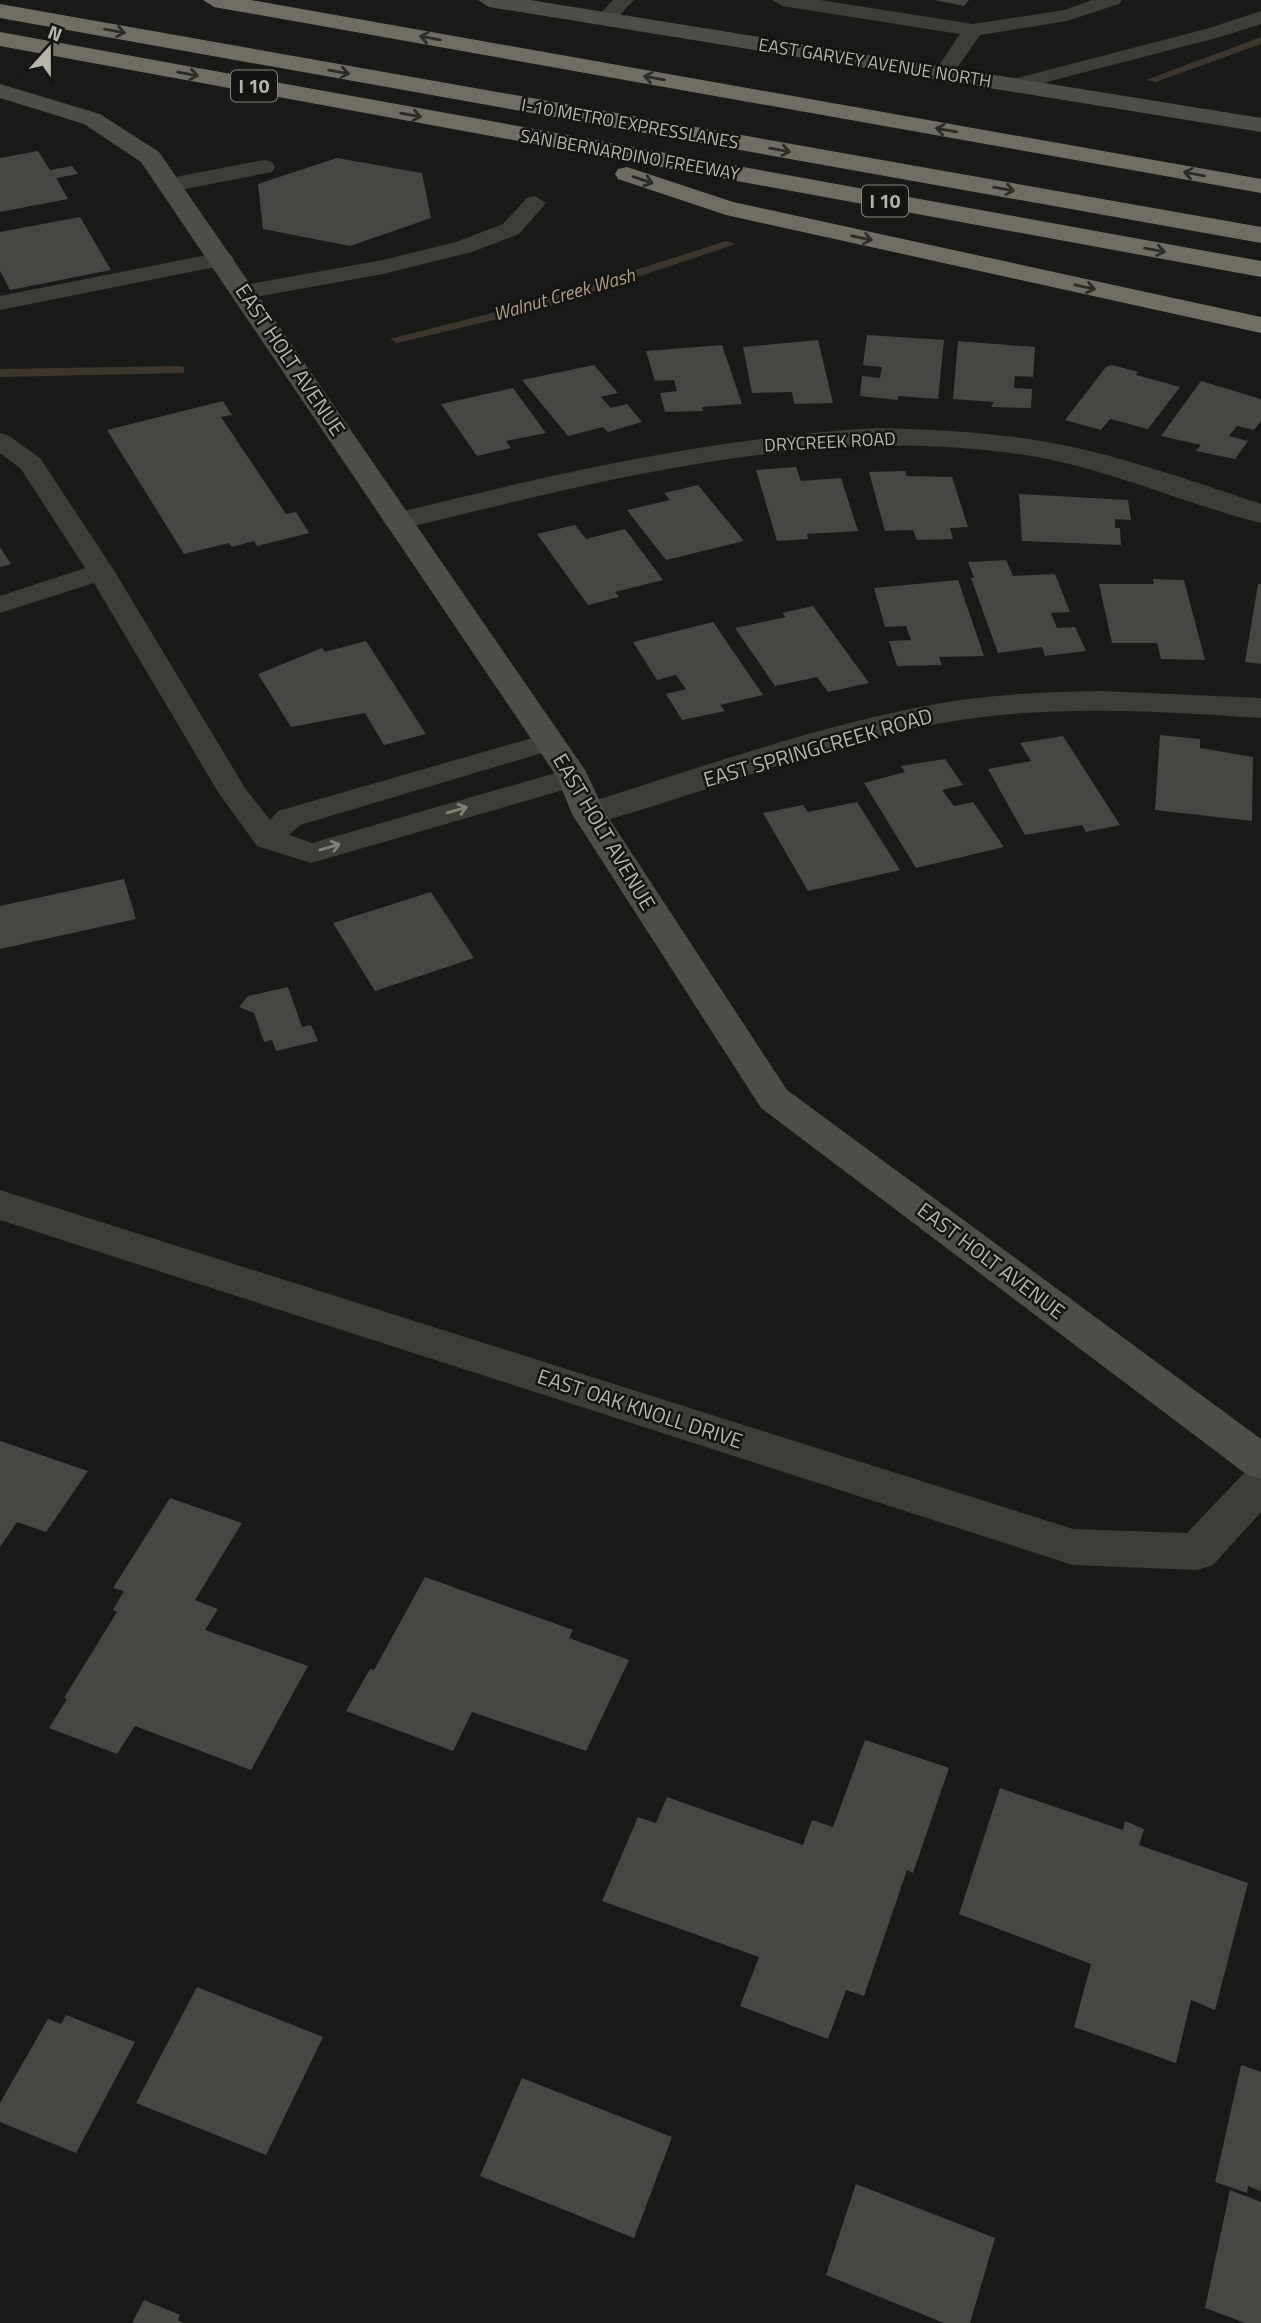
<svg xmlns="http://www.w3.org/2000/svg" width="1261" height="2323" viewBox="0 0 1261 2323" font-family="'Titillium Web',sans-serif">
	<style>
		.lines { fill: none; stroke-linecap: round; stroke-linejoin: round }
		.stream { fill: #3d362f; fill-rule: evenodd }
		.building { fill: #464642 }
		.lane { fill: #3e3e39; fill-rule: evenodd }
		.street { fill: #3e3e39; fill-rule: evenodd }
		.secondary { fill: #4e4d47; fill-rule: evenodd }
		.highway { fill: #6f6d65; fill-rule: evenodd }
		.oneway { stroke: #2b2b28 }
		.oneway2 { stroke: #818078 }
		.labels { text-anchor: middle; stroke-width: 5; stroke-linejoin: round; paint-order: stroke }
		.far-street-label { font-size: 18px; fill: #b8b6ab; stroke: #141513 }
		.shield { fill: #141513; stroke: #87867d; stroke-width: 2 }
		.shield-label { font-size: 19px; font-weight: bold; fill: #b8b6ab }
		.far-water-label { font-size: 19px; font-style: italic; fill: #b19d85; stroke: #141513 }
		.street-label { font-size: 21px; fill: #b8b6ab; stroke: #141513 }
	</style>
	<rect width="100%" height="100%" fill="#191a18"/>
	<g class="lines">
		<!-- stream -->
		<g class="stream">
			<path d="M1261,37V44L1156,82L1146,80Z"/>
			<path d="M726,241L736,244L544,308L397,343L390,339L535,302Z"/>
			<path d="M179,366L184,367V373L0,377V369Z"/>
		</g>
	</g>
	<!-- building -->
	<g class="building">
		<path d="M934,0H969L964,6Z"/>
		<path d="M38,151L50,170L72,166L78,174L56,178L68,199L0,212V158Z"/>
		<path d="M337,158L422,173L431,218L350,246L263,229L258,184Z"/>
		<path d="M80,217L111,270L10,290L0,271V232Z"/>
		<path d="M867,335L944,340L938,399L898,396V400L860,396L862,376L880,378L882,367L863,365Z"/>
		<path d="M818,340L833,403L794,404L792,392L752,393L743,347Z"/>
		<path d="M958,341L1035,347L1033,377L1015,376L1014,388L1032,389L1031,408L991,407L994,402L953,399Z"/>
		<path d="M722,345L742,404L702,407L703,411L665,412L660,393L677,391L674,380L655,381L646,351Z"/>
		<path d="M594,365L618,393L601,397L611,408L627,404L642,422L608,432L603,427L568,436L522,380Z"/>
		<path d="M1112,365L1138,372L1136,375L1180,387L1148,429L1110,419L1101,430L1065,420L1106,367Z"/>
		<path d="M1201,381L1261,399V421L1254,430L1237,426L1229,436L1248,441L1235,459L1196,451L1201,445L1161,436Z"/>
		<path d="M513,388L546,433L506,441L511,448L477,456L441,404Z"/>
		<path d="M223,401L232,415L221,417L286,514L296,512L309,533L257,546L254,541L232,547L229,543L184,554L107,430Z"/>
		<path d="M796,467L801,481L841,478L858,531L807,534L808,539L777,541L756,470Z"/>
		<path d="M905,471L907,476L952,477L968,527L950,528L953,539L917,540L913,530L885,531L869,472Z"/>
		<path d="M698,485L744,541L666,560L627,510L670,500L664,493Z"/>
		<path d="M1019,494L1128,500L1131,520L1115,519V528H1120L1121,545L1022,541Z"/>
		<path d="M575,525L586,539L625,529L663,580L615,592L619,597L588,605L537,534Z"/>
		<path d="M0,547L11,564L0,567Z"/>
		<path d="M1006,560L1013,576L1055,574L1070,612L1051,613L1057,628L1075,627L1086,651L1045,656L1042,647L998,653L971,578H974L968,562Z"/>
		<path d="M1153,579L1184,580L1205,660L1161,659L1157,643H1112L1099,584H1154Z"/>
		<path d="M958,580L984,656L939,657L942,665L897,666L889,641L911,640L906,626L885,627L874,588Z"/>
		<path d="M1258,584H1261V664L1245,662Z"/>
		<path d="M813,606L869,683L828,692L817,677L775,686L735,628L786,617L782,613Z"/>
		<path d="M713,622L763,695L720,705L725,711L682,720L666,694L686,689L676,675L657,680L633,642Z"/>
		<path d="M366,641L426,734L384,745L365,713L291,727L258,674L322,648L325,652Z"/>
		<path d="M1160,735L1200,739V748L1253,757L1252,821L1155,810Z"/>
		<path d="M1063,736L1120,825L1086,832L1082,825L1025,835L988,769L1031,761L1020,743Z"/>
		<path d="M945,759L963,785L942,790L954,806L973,802L1004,847L916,868L864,783L905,772L901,766Z"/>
		<path d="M857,802L900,870L808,891L763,813L803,805L808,812Z"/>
		<path d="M124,879L136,919L0,949V906Z"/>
		<path d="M431,892L474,958L375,991L333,923Z"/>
		<path d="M288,987L302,1027L311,1025L318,1041L276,1051L272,1040L264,1042L254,1013L239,1007L248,996Z"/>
		<path d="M0,1441L88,1471L46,1532L17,1522L0,1547Z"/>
		<path d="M170,1498L242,1523L195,1600L218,1609L205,1630L308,1666L251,1770L135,1726L117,1754L49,1728L67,1699L64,1698L117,1612L113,1610L124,1591L113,1588Z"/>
		<path d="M425,1577L573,1630L569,1638L629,1660L586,1751L472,1712L453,1751L346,1711L370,1669L374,1670Z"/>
		<path d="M865,1740L949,1768L913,1873L907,1870L864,1996L846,1990L828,2039L740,2006L759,1957L602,1901L638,1817L656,1823L667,1797L803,1845L812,1820L833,1827Z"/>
		<path d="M1000,1788L1123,1830L1125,1821L1144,1829L1139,1845L1248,1883L1215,2010L1191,2000L1176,2063L1074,2027L1091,1964L959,1914Z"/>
		<path d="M197,1987L323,2037L266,2155L136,2103Z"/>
		<path d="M66,2015L135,2042L76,2153L0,2122V2103L48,2019L61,2024Z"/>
		<path d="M1241,2065L1261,2072V2186L1260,2191L1248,2186L1247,2193L1215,2182Z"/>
		<path d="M522,2078L672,2137L634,2238L480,2176Z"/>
		<path d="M856,2184L995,2238L970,2323H944L826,2275Z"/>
		<path d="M1230,2190L1261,2202V2323H1245L1205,2308Z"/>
		<path d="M144,2300L180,2315L178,2320L184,2323H132Z"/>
	</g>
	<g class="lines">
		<!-- lane -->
		<g class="lane">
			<path d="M613,0H634L612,23H598L595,19Z"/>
			<path d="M772,0H820L973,24L1064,10L1092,0H1122L1119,4L1067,21L980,35L950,78L943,80L933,74L960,34L782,6Z"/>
			<path d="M1261,11V24L1220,37L1012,91L1001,85L1005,81L1206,29Z"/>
			<path d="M264,160L272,162L275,167L272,172L170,192L159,185L170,178Z"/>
			<path d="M535,196L546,203L519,234L472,252L383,274L245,299L237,297L233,292L237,287L245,285L383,260L456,242L503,224L527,198Z"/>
			<path d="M222,252L230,254L234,259L230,264L0,310V296Z"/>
			<path d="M0,433L9,436L40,458L115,572L245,788L270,820L278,811L539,736L549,733L559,736L564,742L559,748L300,825L289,835L312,843L573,768L584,770L588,777L584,784L311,863L257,846L218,792L94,583L0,613V596L85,568L21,469L0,453Z"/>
		</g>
		<!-- street -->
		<g class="street">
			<path d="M875,428C929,429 982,432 1035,440C1112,452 1188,480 1261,504V523C1185,504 1114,471 1037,457C821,421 607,479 398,530L388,527L383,521L388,515C549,475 709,438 875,428Z"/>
			<path d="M1101,691L1261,698V718C1155,711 1047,704 942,723C821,744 707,793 589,825L577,822L572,814L577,806C697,769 817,725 942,703C994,694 1048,692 1101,691Z"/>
			<path d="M0,1190L1073,1529L1187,1533L1246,1471L1261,1465V1512L1213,1565L1197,1570L1073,1565L0,1220Z"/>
		</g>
		<!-- secondary -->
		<g class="secondary">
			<path d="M478,0H530L1261,118V132L489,7Z"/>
			<path d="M0,84L100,114L159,152L585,770L606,814L787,1090L1261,1439V1479L1246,1474L761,1108L572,814L557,777L141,162L84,124L0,98Z"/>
		</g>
		<!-- highway -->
		<g class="highway">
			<path d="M203,0H251L1261,179V193L214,7Z"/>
			<path d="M0,4L1261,227V243L0,18Z"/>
			<path d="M0,32L1261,261V277L0,46Z"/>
			<path d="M627,167L733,202L1261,317V333L726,215L618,179L615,174L618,169Z"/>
		</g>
	</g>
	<!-- one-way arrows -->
	<defs><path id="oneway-shaft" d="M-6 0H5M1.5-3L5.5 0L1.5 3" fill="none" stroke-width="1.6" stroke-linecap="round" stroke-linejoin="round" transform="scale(1.75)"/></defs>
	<g class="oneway">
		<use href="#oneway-shaft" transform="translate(115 31) rotate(10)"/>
		<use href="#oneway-shaft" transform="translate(430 38) rotate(-170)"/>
		<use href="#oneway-shaft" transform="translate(339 72) rotate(10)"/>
		<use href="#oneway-shaft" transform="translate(188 74) rotate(10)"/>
		<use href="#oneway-shaft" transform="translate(654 78) rotate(-170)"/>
		<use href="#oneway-shaft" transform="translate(411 115) rotate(10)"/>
		<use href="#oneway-shaft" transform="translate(946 130) rotate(-170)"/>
		<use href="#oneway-shaft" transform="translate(780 150) rotate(10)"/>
		<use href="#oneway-shaft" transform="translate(1194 174) rotate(-170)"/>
		<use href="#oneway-shaft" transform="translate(643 180) rotate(19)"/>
		<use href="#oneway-shaft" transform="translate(1004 189) rotate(10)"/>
		<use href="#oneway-shaft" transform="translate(862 238) rotate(12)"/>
		<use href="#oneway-shaft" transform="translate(1155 250) rotate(10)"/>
		<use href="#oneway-shaft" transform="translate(1085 287) rotate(12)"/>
	</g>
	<g class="oneway2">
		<use href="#oneway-shaft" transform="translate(457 810) rotate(-16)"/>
		<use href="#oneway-shaft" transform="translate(330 847) rotate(-16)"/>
	</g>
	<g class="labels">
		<!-- far-street labels -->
		<g class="far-street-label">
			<text transform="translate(875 63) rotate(9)" y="6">EAST GARVEY AVENUE NORTH</text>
			<text transform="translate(630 124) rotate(10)" y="6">I-10 METRO EXPRESSLANES</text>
			<text transform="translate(630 155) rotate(10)" y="6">SAN BERNARDINO FREEWAY</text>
			<text transform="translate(830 442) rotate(-3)" y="6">DRYCREEK ROAD</text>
		</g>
		<!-- shield labels -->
		<g class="shield">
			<rect x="231" y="70.5" width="46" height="31" rx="5"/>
			<rect x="862" y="185.5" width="46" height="31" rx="5"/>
		</g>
		<g class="shield-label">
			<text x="254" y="93">I 10</text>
			<text x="885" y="208">I 10</text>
		</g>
		<!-- far-water labels -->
		<g class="far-water-label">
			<text transform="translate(564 294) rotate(-16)" y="7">Walnut Creek Wash</text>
		</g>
		<!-- street labels -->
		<g class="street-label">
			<text transform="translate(290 360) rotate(56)" y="7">EAST HOLT AVENUE</text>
			<text transform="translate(818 748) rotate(-16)" y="7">EAST SPRINGCREEK ROAD</text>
			<text transform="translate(604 832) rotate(59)" y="7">EAST HOLT AVENUE</text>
			<text transform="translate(991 1261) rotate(37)" y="7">EAST HOLT AVENUE</text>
			<text transform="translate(640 1409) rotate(18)" y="7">EAST OAK KNOLL DRIVE</text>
		</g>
	</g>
	<!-- north arrow -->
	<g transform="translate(49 49) rotate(21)" stroke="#141513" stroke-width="5" paint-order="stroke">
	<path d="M0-5L12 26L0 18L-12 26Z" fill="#b8b6ab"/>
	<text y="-10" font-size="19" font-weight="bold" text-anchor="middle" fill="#b8b6ab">N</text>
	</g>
</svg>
